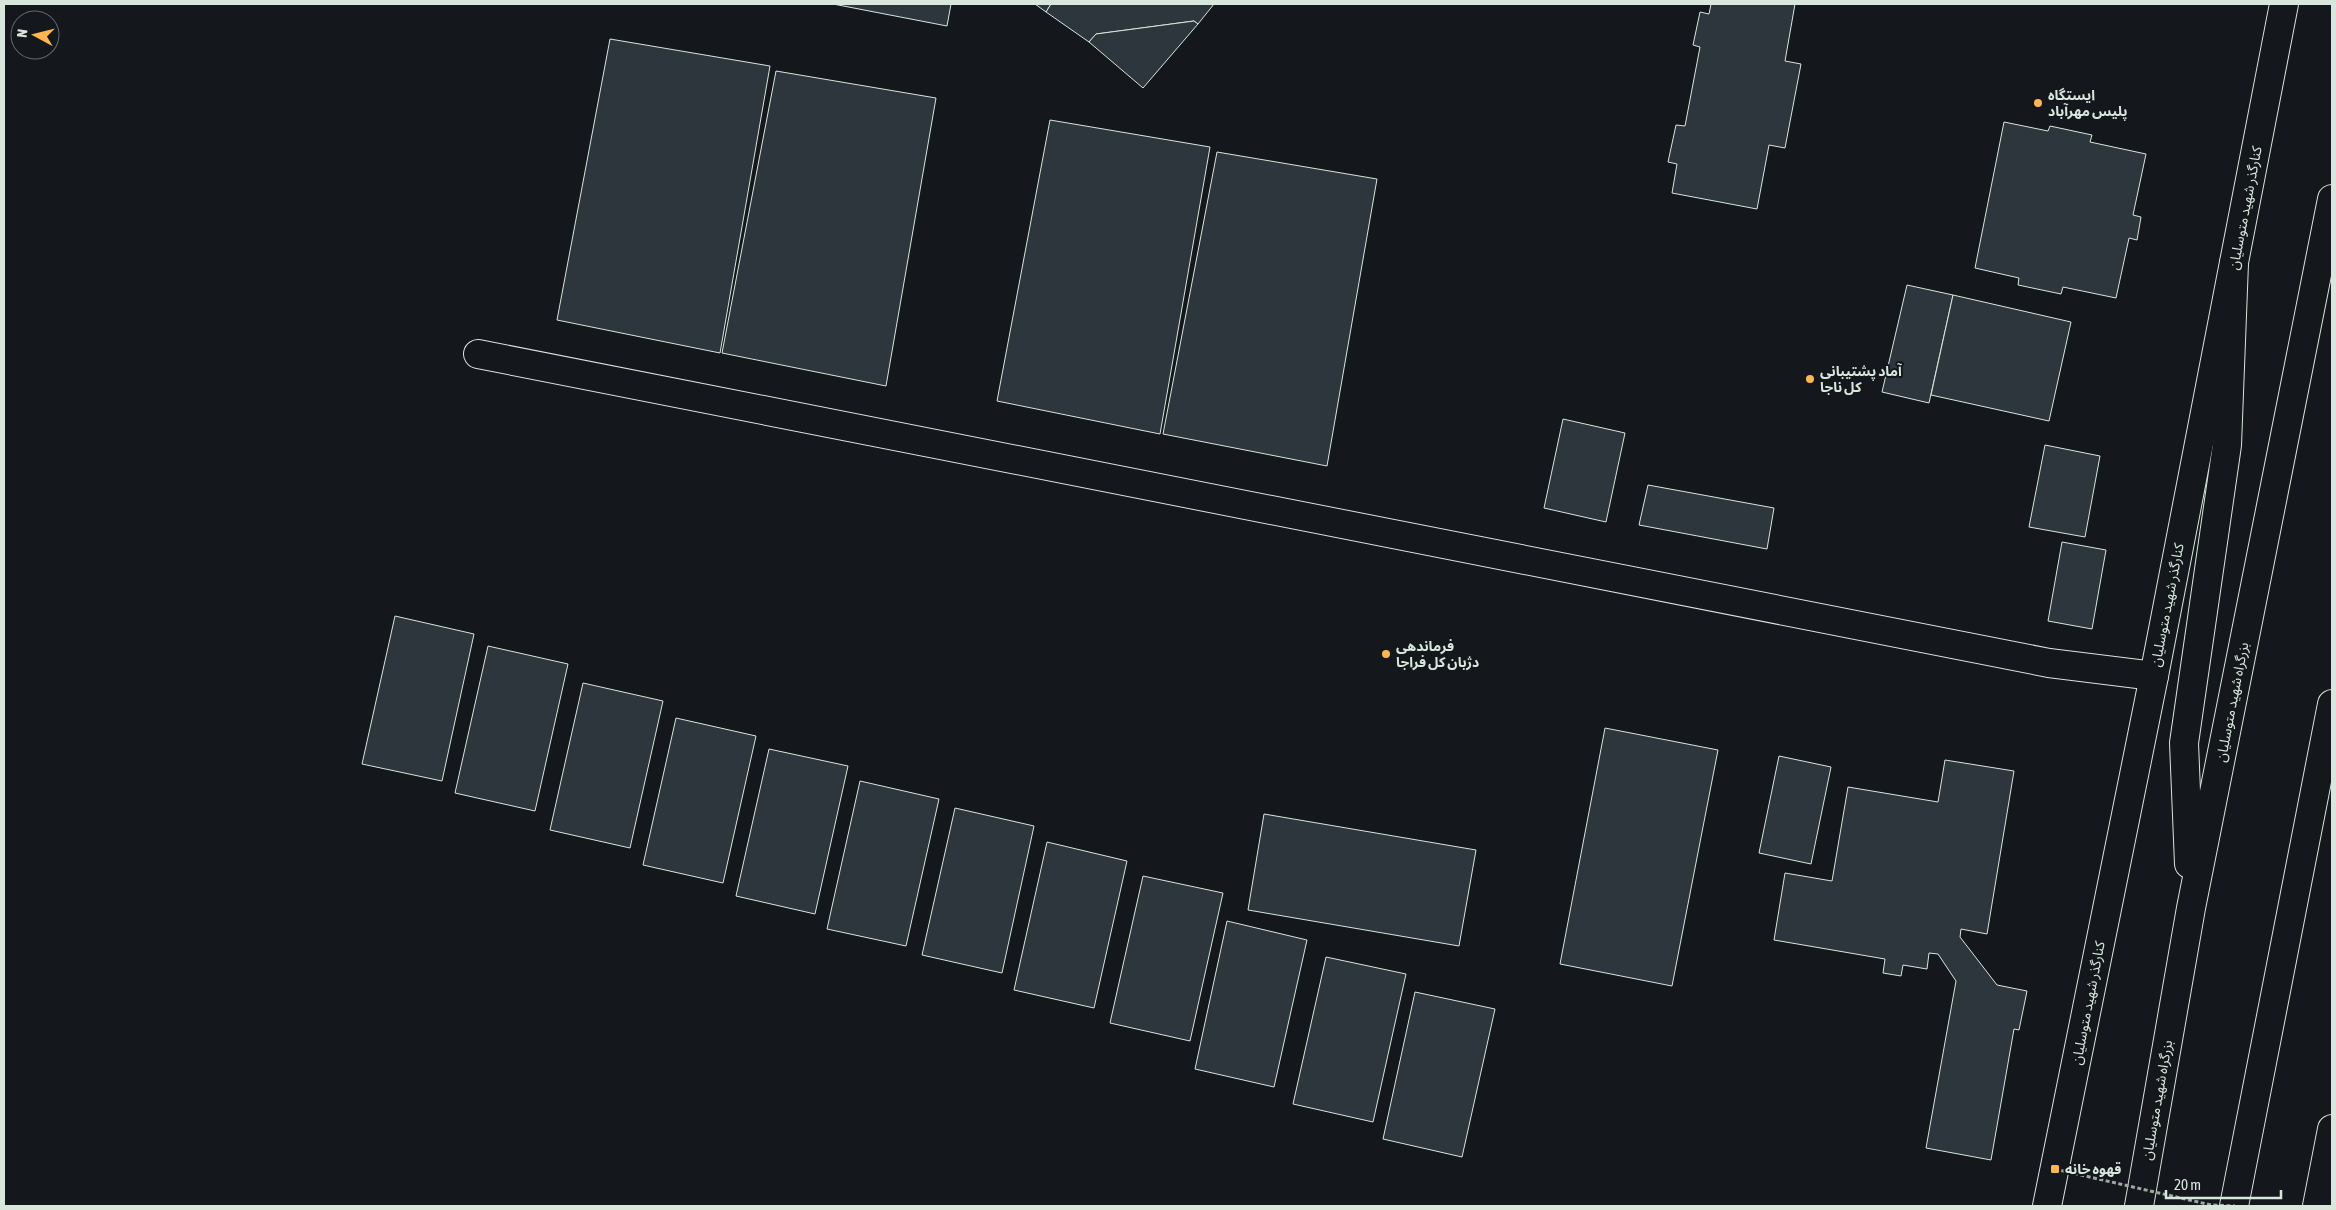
<svg xmlns="http://www.w3.org/2000/svg" width="2336" height="1210" viewBox="0 0 2336 1210" font-family="'Asap Condensed','Noto Sans Arabic',sans-serif">
	<style>
		.building { fill: #2c363c; stroke: #d8e6dc }
		.lines { fill: none; stroke-linecap: round; stroke-linejoin: round }
		.minor-casing { stroke: #d8e6dc; stroke-width: 30 }
		.major-casing { stroke: #d8e6dc; stroke-width: 30 }
		.highway-casing { stroke: #d8e6dc; stroke-width: 30 }
		.minor { stroke: #14181c; stroke-width: 28 }
		.major { stroke: #14181c; stroke-width: 28 }
		.highway { stroke: #14181c; stroke-width: 28 }
		.path-bridge { stroke: #9da8a2; stroke-width: 3; stroke-dasharray: 4 2.5; stroke-linecap: butt }
		.poi-dot { fill: #ffb74d; stroke: #14181c; stroke-width: 2 }
		.labels { text-anchor: middle; stroke-width: 4; stroke-linejoin: round; paint-order: stroke }
		.poi-label { font-size: 14px; font-weight: bold; fill: #d8e6dc; stroke: #14181c; text-anchor: start }
		.street-label { font-size: 14px; fill: #d8e6dc; stroke: #14181c }
	</style>
	<rect width="100%" height="100%" fill="#14181c"/>
	<!-- building -->
	<g class="building">
		<path d="M833,4H951L947,26Z"/>
		<path d="M1035,4H1051L1046,12Z"/>
		<path d="M1051,4H1214L1198,24L1194,21L1096,34L1089,42L1046,12Z"/>
		<path d="M1711,4H1795L1785,61L1801,64L1785,148L1769,145L1757,209L1672,193L1677,164L1668,162L1676,125L1685,126L1700,47L1693,45L1700,12L1709,14Z"/>
		<path d="M1194,21L1198,24L1143,88L1089,42L1096,34Z"/>
		<path d="M610,39L770,66L720,353L557,320Z"/>
		<path d="M776,71L936,98L886,386L722,353Z"/>
		<path d="M1050,120L1210,147L1160,434L997,401Z"/>
		<path d="M2004,122L2048,131L2050,126L2092,135L2090,142L2146,154L2133,215L2141,217L2137,240L2129,238L2116,298L2063,287L2061,294L2018,285L2019,278L1975,268Z"/>
		<path d="M1217,152L1377,179L1327,466L1163,434Z"/>
		<path d="M1907,285L1953,295L1929,403L1882,392Z"/>
		<path d="M1953,295L2071,322L2049,421L1931,395Z"/>
		<path d="M1563,419L1625,433L1606,522L1544,508Z"/>
		<path d="M2045,445L2100,456L2085,537L2029,527Z"/>
		<path d="M1648,485L1774,508L1767,549L1639,525Z"/>
		<path d="M2062,542L2106,550L2092,629L2048,621Z"/>
		<path d="M395,616L474,634L442,781L362,764Z"/>
		<path d="M488,646L568,664L535,811L455,793Z"/>
		<path d="M583,683L663,701L630,848L550,830Z"/>
		<path d="M676,718L756,736L723,883L643,865Z"/>
		<path d="M1605,728L1718,750L1672,986L1560,964Z"/>
		<path d="M769,749L848,766L815,914L736,896Z"/>
		<path d="M1779,756L1831,767L1811,864L1759,853Z"/>
		<path d="M1945,760L2014,771L1987,934L1961,929L1960,937L1997,985L2027,991L2019,1030L2014,1029L1991,1160L1926,1148L1956,981L1938,954L1929,953L1927,969L1903,965L1901,976L1883,973L1885,959L1774,940L1785,873L1832,881L1848,787L1938,802Z"/>
		<path d="M860,781L939,799L906,946L827,929Z"/>
		<path d="M955,808L1034,826L1002,973L922,955Z"/>
		<path d="M1264,814L1476,850L1459,946L1248,910Z"/>
		<path d="M1047,842L1127,861L1094,1008L1014,990Z"/>
		<path d="M1143,876L1223,893L1190,1041L1110,1023Z"/>
		<path d="M1227,921L1307,940L1274,1087L1195,1069Z"/>
		<path d="M1326,957L1406,974L1373,1122L1293,1104Z"/>
		<path d="M1415,992L1495,1009L1462,1157L1383,1139Z"/>
	</g>
	<g class="lines">
		<!-- minor casing -->
		<g class="minor-casing">
			<path id="minor" d="M478,354L2049,663L2154,676"/>
		</g>
		<!-- major casing -->
		<g class="major-casing">
			<g id="major">
				<path d="M2047,1206L2154,676L2284,4"/>
				<path d="M2317,1206L2332,1129"/>
			</g>
		</g>
		<!-- highway casing -->
		<g class="highway-casing">
			<g id="highway">
				<path d="M2189,864L2184,743L2227,445L2234,263"/>
				<path d="M2139,1206L2191,908L2332,199"/>
				<path d="M2234,1206L2332,704"/>
			</g>
		</g>
		<!-- minor -->
		<use href="#minor" class="minor"/>
		<!-- major -->
		<use href="#major" class="major"/>
		<!-- highway -->
		<use href="#highway" class="highway"/>
		<!-- path-bridge -->
		<path class="path-bridge" d="M2055,1169L2211,1205L2235,1206"/>
	</g>
	<!-- markers -->
	<g class="poi-dot">
		<circle cx="2038" cy="103" r="5"/>
		<circle cx="1810" cy="379" r="5"/>
		<circle cx="1386" cy="654" r="5"/>
		<rect x="2050" y="1164" width="10" height="10" rx="2.5"/>
	</g>
	<g class="labels">
		<!-- poi labels -->
		<g class="poi-label">
			<text x="2048" y="100">ایستگاه<tspan x="2048" dy="16">پلیس مهرآباد</tspan></text>
			<text x="1820" y="376">آماد پشتیبانی<tspan x="1820" dy="16">کل ناجا</tspan></text>
			<text x="1396" y="651">فرماندهی<tspan x="1396" dy="16">دژبان کل فراجا</tspan></text>
			<text x="2065" y="1174">قهوه خانه</text>
		</g>
		<!-- street labels -->
		<g class="street-label">
			<text transform="translate(2245 208) rotate(-79)" y="5">کنارگذر شهید متوسلیان</text>
			<text transform="translate(2167 605) rotate(-79)" y="5">کنارگذر شهید متوسلیان</text>
			<text transform="translate(2232 702) rotate(-79)" y="5">بزرگراه شهید متوسلیان</text>
			<text transform="translate(2088 1003) rotate(-79)" y="5">کنارگذر شهید متوسلیان</text>
			<text transform="translate(2157 1100) rotate(-80)" y="5">بزرگراه شهید متوسلیان</text>
		</g>
	</g>
	<!-- border -->
	<rect width="2336" height="1210" fill="none" stroke="#d8e6dc" stroke-width="10"/>
	<!-- north arrow -->
	<g transform="translate(35 35) rotate(277)"><circle r="24" fill="#14181c" stroke="#626a69"/>
	<path d="M0-4L9 19L0 12L-9 19Z" fill="#ffb74d"/>
	<text y="-8" font-size="14" font-weight="bold" text-anchor="middle" fill="#d8e6dc">N</text>
	</g>
	<!-- scale -->
	<path d="M2166 1190v8h115v-8" fill="none" stroke="#d8e6dc" stroke-width="2.5"/>
	<text x="2174" y="1190" font-size="15" fill="#d8e6dc" stroke="#14181c" stroke-width="4" paint-order="stroke">20 m</text>
</svg>
